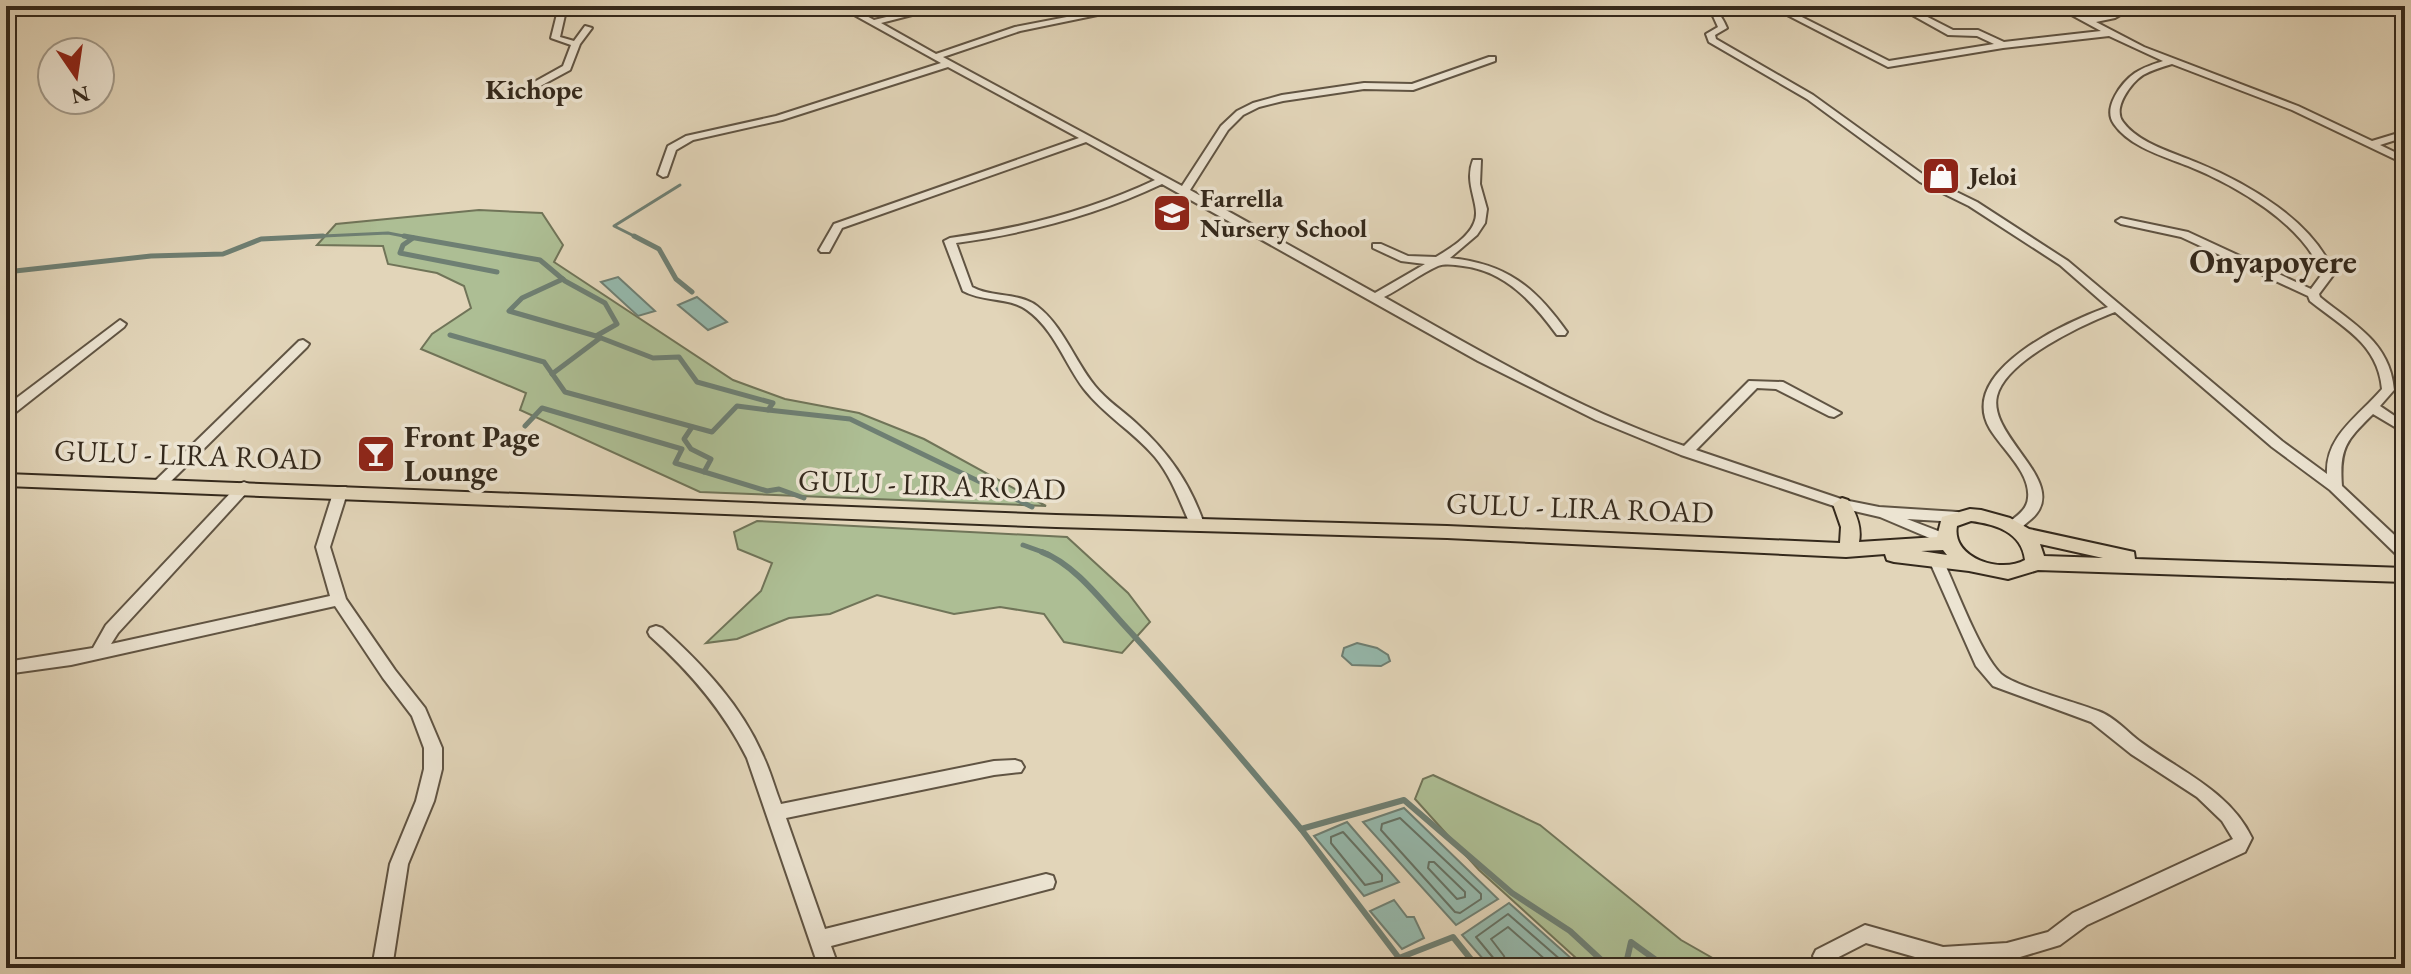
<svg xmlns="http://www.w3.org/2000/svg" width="2411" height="974" viewBox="0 0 2411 974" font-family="'EB Garamond',serif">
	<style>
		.green { fill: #adbe94; stroke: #707458; stroke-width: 2 }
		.water { fill: #95b9ad; stroke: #6e7f73; stroke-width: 2 }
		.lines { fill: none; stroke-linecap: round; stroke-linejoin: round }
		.shore { stroke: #647164; stroke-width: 2 }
		.stream-far2 { stroke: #6e7f73; stroke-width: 3 }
		.stream-far1 { stroke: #6e7f73; stroke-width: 5 }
		.stream { stroke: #6e7f73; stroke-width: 6 }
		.minor-casing { stroke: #605443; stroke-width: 4 }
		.major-casing { stroke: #34291c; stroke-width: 4 }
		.minor { fill: #ece4d2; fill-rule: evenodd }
		.major { fill: #e2d5b9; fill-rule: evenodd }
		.labels { text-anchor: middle; stroke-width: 7; stroke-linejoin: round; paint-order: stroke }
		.far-poi-label { font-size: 26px; font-weight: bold; fill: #34291c; stroke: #ece4d2; text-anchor: start }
		.far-quarter-label { font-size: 28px; font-weight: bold; fill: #34291c; stroke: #ece4d2 }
		.poi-label { font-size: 30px; font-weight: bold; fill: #34291c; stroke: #ece4d2; text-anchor: start }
		.street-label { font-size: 30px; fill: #34291c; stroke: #ece4d2 }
		.quarter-label { font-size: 34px; font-weight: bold; fill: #34291c; stroke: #ece4d2 }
	</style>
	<rect width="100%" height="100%" fill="#e2d5b9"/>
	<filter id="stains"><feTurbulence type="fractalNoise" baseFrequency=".0025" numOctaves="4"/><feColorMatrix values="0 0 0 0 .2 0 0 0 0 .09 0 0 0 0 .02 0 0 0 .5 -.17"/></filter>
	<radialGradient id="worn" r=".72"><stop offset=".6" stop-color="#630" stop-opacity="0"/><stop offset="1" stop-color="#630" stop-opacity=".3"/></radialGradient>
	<!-- green -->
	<g class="green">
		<path d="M479,210L542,213L563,245L554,262L733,380L785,399L859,413L924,439L1046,506L700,492L520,410L526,393L421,349L432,334L471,308L464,286L437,273L388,264L383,246L317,245L336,224Z"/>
		<path d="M757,521L1067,537L1128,593L1150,622L1122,653L1064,642L1044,614L1000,607L954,614L877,595L830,614L789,618L737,639L706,643L761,591L772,563L738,549L734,532Z"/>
		<path d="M1433,775L1540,825L1681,940L1730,968H1587L1479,870L1415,799L1423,779Z"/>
	</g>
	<!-- water -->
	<g class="water">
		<path d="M618,277L655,311L638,316L601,282Z"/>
		<path d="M697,297L727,322L708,330L678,305Z"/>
		<path d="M1357,643L1377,648L1388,655L1390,661L1381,666L1352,665L1342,656L1344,648Z"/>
		<path d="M1404,808L1498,899L1456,925L1363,822Z"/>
		<path d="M1347,822L1399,882L1364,896L1314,836Z"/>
		<path d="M1394,900L1407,917H1414L1424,938L1402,949L1370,911Z"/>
		<path d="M1509,903L1582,968H1491L1462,935Z"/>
	</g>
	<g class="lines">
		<!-- shore -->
		<g class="shore">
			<path d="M1400,818L1481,894V899L1460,913L1455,912L1381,830L1382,824Z"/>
			<path d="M1343,832L1382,875V881L1365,885L1331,843V837Z"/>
			<path d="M1429,862H1434L1465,892V897L1457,899L1428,868Z"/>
			<path d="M1497,968L1495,960L1476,937L1508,914L1570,968"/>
			<path d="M1507,968L1504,956L1491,939L1508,927L1555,968"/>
		</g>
		<!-- stream-far2 -->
		<g class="stream-far2">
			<path d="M280,238L388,233L414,238"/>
			<path d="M638,238L614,226L680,185"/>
		</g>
		<!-- stream-far1 -->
		<g class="stream-far1">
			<path d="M404,236L540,260L565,281L605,303L617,324L596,336L653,358L679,357L697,382L773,403L768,410L850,419L1032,507"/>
			<path d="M634,236L659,249L676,279L692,292"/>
			<path d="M413,238L403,245L400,253L497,272"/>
			<path d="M6,272L151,256L223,254L261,239L323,236"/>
			<path d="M563,279L522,298L509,311L596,336"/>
			<path d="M450,335L544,362L565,392L712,432L737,406L768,410"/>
			<path d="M552,374L600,338"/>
			<path d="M525,426L542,408L682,449L675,463L767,491L779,489L804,498"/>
			<path d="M692,427L684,439L691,449L711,459L704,472"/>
			<path d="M1023,545L1048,554"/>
		</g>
		<!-- stream -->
		<g class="stream">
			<path d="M1042,552C1074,564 1101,600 1124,625C1185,691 1243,760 1301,829L1404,800L1512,893L1570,931L1610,968"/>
			<path d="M1301,829L1399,958L1453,937L1478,968"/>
			<path d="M1625,968L1631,942L1667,968"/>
		</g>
		<!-- minor casing -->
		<g class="minor-casing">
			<g id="minor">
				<path d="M559,6H567L560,37L574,41L585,26L592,28L580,44L570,70L533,90H527V86L563,66L571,45L551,38Z"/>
				<path d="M838,6H848L874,20L932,6H947L881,23L936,54L1015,27L1124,6H1141L1020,31L943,57L1182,186L1221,126L1237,111L1253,103L1282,95L1364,83L1412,84L1489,57H1495V61L1413,90L1364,89L1283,101L1259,107L1243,115L1228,130L1190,190L1375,293L1425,264L1401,261L1373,248V244H1381L1408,256L1436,257C1449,249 1468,238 1474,223C1482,206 1463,185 1473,160H1481L1480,184L1487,209L1485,223L1477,235L1450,258C1507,264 1535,287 1567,332L1565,335H1557C1533,302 1505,271 1463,266C1455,265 1446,263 1438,266C1420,274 1402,288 1384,297C1480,351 1580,411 1684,446L1749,381L1783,382L1841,413L1834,417L1829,416L1776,389L1757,388L1696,450L1844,500L1879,507L1958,512L1965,517L1958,522L1907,519L1951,536L1953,540L1951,544L1946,545L1880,517L1837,507L1681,455L1596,420L1478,361L1162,184C1097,215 1028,233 956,243L972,287C992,298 1018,292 1037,306C1063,326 1074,360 1095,386C1106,400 1122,410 1136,423C1168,452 1190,483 1204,524L1197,529L1192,528C1180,503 1173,479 1155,457C1134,432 1104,415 1084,389C1065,364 1054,329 1027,310C1009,297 983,302 963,291L944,241L950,238C1022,228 1089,211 1155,180L1086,142L842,228L829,252H821L819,250L834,224L1079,138L948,67L782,120L693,140L676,150L667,176L663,177L658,174L668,146L686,136L776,116L941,63Z"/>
				<path d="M1699,6C1715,6 1721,14 1727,28L1715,35L1716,39L1813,95L1928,178L1977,202L2068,261L2282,441L2327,474C2325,436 2359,416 2382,389C2378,343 2342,327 2310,301L2308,296L2181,237L2121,224L2116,221L2121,218L2188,232L2311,289L2322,274C2304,224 2235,185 2188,166C2163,156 2130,147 2114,124C2102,108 2122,82 2135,73C2144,67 2154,64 2163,61L2109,36L2003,48L1888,67L1770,6H1780L1889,61L1994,44L1977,36L1948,35L1896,6H1906L1953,30H1978L2004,42L2101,31L2055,6C2070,6 2080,18 2092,17C2108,17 2120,6 2136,6L2115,18L2096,22L2144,47L2298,106L2372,141L2405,131V137L2380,145L2405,157V164L2292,110L2172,64C2162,67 2152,70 2143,75C2131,83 2112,108 2123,122C2139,144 2175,153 2198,163C2247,183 2315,222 2334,274L2319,294L2320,297C2354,325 2390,342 2394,390L2380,406L2405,423V433L2373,414C2347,440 2339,447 2342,486L2405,545V559L2400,558L2330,490L2272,447L2115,312C2082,325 2006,360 1997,396C1987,438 2075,485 2029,521C2022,527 2018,532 2008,530L2006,526C2013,517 2027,512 2028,498C2031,473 2002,449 1990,429C1956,371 2067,322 2108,307L2060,265L1969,206L1920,182L1807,99L1709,42L1706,34L1718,27L1713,16Z"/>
				<path d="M120,320L126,324L124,327L11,416L6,417V406Z"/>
				<path d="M303,340L309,344L307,347L165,487H155L153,484L155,481L299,341Z"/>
				<path d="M244,482L249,484L251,487L249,490L118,633L111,644L330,596L316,547L334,490L336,487H346L348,490L330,547L346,599L395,670L425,708L442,748V769L434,801L408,864L392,968H372L390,864L416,801L424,769V748L412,716L383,678L335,606L71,665L6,674V662L93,648L106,625L239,484Z"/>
				<path d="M1936,555L1941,556L1943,560C1957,590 1980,653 2001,674C2014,686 2078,703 2098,711C2115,717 2128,733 2142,743C2182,772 2230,792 2252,838L2245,852L2087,925L2060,945L2007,961L1943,965L1866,943L1823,965L1816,962L1813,956L1816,950L1865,925L1943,947L2007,943L2048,932L2073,913L2233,839L2222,821L2197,797L2131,754L2091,722L1993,686L1976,666L1929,560L1931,556Z"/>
				<path d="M656,626L662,628C703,665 742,706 764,758C771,773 775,789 781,804L994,761L1015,760L1021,762L1024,767L1021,772L994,775L786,818L825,929L1046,874L1053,876L1055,882L1053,888L831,946L839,968H819L747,758C723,710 690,672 650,636L648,632L650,628Z"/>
			</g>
		</g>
		<!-- major casing -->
		<g class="major-casing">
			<path id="major" d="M6,474L1056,515L1447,526L1840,543L1841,527L1833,504L1842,498L1848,500C1856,513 1862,527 1859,542L1937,537L1942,517L1970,509L1981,510L2010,518L2029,529L2134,552L2135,559L2405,568V582L2038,570L2008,579L1969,571L1894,562L1887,560L1885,554L1846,557L1447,538L1056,527L6,486ZM1971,521C1995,524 2022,532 2025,560C2001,574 1951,558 1957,526ZM2040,544L2103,558L2044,556ZM1943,550L1947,555L1921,551Z"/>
		</g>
		<!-- minor -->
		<use href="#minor" class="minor"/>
		<!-- major -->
		<use href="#major" class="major"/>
	</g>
	<!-- icons -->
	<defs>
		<g id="shop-square" transform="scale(2)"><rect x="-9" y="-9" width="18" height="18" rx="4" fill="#8f2418" stroke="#ece4d2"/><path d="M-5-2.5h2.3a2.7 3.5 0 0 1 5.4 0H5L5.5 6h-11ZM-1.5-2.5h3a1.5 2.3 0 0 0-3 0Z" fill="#fff"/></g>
		<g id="school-square" transform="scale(2)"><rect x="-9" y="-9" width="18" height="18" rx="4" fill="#8f2418" stroke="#ece4d2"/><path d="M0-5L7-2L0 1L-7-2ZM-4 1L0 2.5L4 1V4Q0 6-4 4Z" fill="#fff"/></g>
		<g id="bar-square" transform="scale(2)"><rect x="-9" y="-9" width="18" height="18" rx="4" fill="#8f2418" stroke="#ece4d2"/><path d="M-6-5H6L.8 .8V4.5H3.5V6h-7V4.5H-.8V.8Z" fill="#fff"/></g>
	</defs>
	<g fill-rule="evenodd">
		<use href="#shop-square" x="1941" y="176"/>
		<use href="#school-square" x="1172" y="213"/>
		<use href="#bar-square" x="376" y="454"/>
	</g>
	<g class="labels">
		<!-- far-poi labels -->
		<g class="far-poi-label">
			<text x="1969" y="185">Jeloi</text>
			<text x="1200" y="207">Farrella<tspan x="1200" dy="30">Nursery School</tspan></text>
		</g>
		<!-- far-quarter labels -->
		<g class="far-quarter-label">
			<text x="534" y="99">Kichope</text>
		</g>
		<!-- poi labels -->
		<g class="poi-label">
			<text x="404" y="447">Front Page<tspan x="404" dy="34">Lounge</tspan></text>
		</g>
		<!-- street labels -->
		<g class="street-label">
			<text transform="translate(188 455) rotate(2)" y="10">GULU - LIRA ROAD</text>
			<text transform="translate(932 485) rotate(2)" y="10">GULU - LIRA ROAD</text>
			<text transform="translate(1580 508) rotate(2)" y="10">GULU - LIRA ROAD</text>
		</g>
		<!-- quarter labels -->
		<g class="quarter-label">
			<text x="2273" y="273">Onyapoyere</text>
		</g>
	</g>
	<!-- margin -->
	<rect width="2411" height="974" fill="none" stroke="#e2d5b9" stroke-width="32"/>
	<rect x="8" y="8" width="2395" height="958" fill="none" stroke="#34291c" stroke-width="4"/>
	<rect x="16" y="16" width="2379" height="942" fill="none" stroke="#34291c" stroke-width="2"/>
	<!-- north arrow -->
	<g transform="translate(76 76) rotate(167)"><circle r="38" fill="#ece4d2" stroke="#a29989" stroke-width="2"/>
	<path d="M0-6L14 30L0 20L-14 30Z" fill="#8f2418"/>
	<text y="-12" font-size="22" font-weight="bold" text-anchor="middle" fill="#34291c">N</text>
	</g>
	<rect width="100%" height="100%" filter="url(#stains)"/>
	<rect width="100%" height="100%" fill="url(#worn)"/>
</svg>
